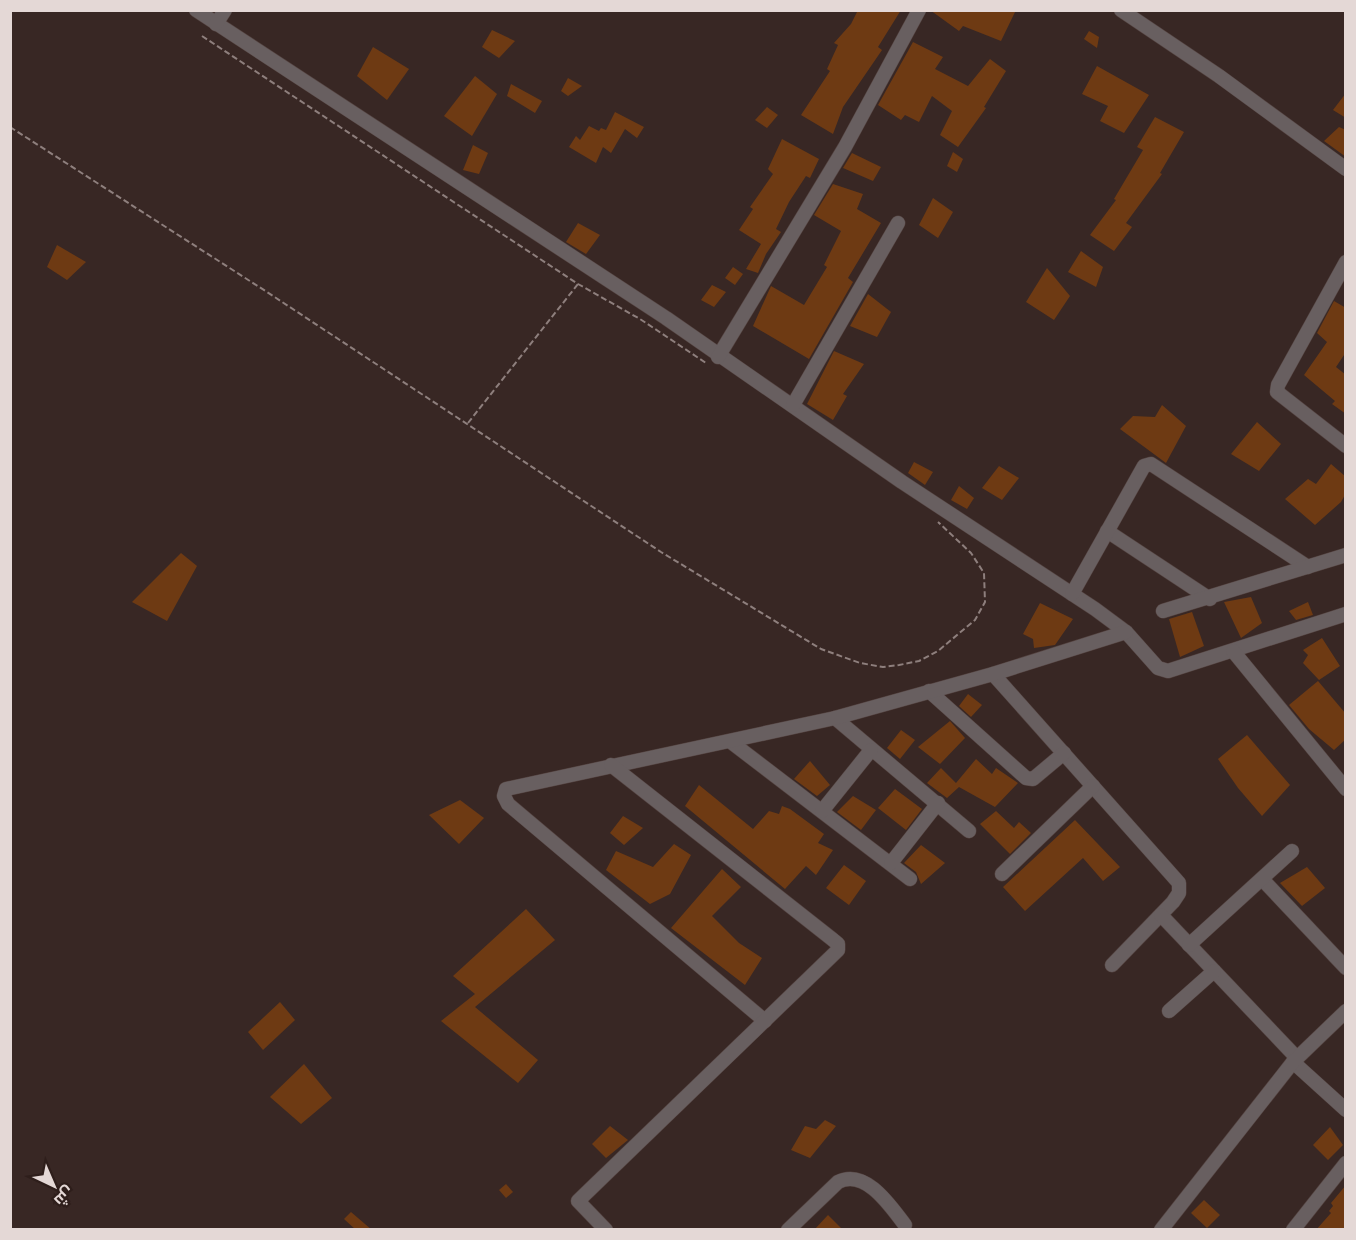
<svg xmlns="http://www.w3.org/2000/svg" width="1356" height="1240" viewBox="0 0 1356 1240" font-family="'Golos Text',Cairo,sans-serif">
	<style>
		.building { fill: #6e3a13 }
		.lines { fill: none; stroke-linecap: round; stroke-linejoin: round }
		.minor-casing { stroke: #544340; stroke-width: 15 }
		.path { stroke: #8e7f7d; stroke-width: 2; stroke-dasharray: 6 3; stroke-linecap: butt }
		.minor { stroke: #685f60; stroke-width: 14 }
	</style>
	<rect width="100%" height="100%" fill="#382724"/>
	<!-- building -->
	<g class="building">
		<path d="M858,10H901L878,47L882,50L843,107L833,134L801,115L830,71L827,69L838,45L834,43L851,24Z"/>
		<path d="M930,10H1016L1001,41L963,26L959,31Z"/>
		<path d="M492,30L515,41L499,58L482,47Z"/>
		<path d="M1089,31L1099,37L1097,48L1084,39Z"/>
		<path d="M913,42L943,57L935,69L968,86L990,59L1006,71L984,107L986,108L958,147L940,135L952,111L932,96L919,122L905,115L901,120L878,105Z"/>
		<path d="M373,47L409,69L387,100L357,76Z"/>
		<path d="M1097,66L1149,95L1124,133L1100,121L1108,106L1082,94Z"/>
		<path d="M475,76L497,94L472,136L444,116Z"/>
		<path d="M568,78L582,86L568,96L561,91Z"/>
		<path d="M511,84L542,101L535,113L507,96Z"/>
		<path d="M1346,93V118L1333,110Z"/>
		<path d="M767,107L778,115L767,128L755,120Z"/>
		<path d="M615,112L644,127L637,138L625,129L611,153L603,147L596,163L569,147L576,136L580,140L589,126L599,131L601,128L606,130Z"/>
		<path d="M1155,117L1184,132L1160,173L1162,174L1126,223L1132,227L1114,251L1090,235L1116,200L1114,199L1143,150L1137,147Z"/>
		<path d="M1339,127L1346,130V157L1324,141Z"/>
		<path d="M782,139L819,159L810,178L806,176L789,202L776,229L781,232L766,254L758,273L746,269L761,244L739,230L753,209L750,207L773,174L768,169Z"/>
		<path d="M473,145L488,153L479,174L463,170Z"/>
		<path d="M953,152L963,159L957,172L947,166Z"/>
		<path d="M852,153L881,167L873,181L843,168Z"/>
		<path d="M833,184L863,194L857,209L881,223L848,278L853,282L809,359L753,326L771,286L804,305L827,267L824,265L841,231L814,215Z"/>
		<path d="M933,198L953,212L938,238L919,225Z"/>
		<path d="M578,223L600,235L586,254L566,242Z"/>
		<path d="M57,245L86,262L67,280L47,267Z"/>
		<path d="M1081,251L1103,267L1096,287L1068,272Z"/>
		<path d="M733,267L743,274L735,285L725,278Z"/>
		<path d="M1047,268L1070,296L1054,320L1026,302Z"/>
		<path d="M712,285L726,292L714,307L701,300Z"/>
		<path d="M868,294L891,312L877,337L850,326Z"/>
		<path d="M1334,301L1346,308V352L1336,367L1346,375V414L1332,404L1335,401L1304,375L1327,342L1317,333Z"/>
		<path d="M834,351L864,364L843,394L847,396L833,420L807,404Z"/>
		<path d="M1162,405L1186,426L1166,463L1120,429L1133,416L1155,417Z"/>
		<path d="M1257,422L1281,444L1259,471L1231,454Z"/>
		<path d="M914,462L933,472L925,485L908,473Z"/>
		<path d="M1331,464L1346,477V493L1341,502L1315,525L1285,499L1308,479L1316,484Z"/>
		<path d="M999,466L1019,478L1002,500L982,488Z"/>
		<path d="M959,486L974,498L967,509L951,500Z"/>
		<path d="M181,553L197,566L167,621L132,602Z"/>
		<path d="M1251,597L1262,623L1241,638L1224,602Z"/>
		<path d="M1308,602L1313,615L1296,620L1289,611Z"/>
		<path d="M1040,603L1073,619L1055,645L1034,648L1033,639L1023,634Z"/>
		<path d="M1192,612L1204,646L1180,657L1169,619Z"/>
		<path d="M1322,638L1340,666L1319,680L1303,663L1308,655L1303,650Z"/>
		<path d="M1318,681L1346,714V739L1334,750L1309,729L1289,705Z"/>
		<path d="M968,694L982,705L971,717L959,706Z"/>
		<path d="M950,721L965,738L940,764L918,747Z"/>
		<path d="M901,730L915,740L900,759L887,748Z"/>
		<path d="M1247,735L1290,785L1262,816L1238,788L1218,759Z"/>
		<path d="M976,759L992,774L996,768L1018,783L995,807L959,787L947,798L927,783L941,768L956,783Z"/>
		<path d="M810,761L830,785L817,796L794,779Z"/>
		<path d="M699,785L753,829L769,811L779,814L782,806L790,809L824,834L818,843L833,850L816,875L806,866L785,889L685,806Z"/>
		<path d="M895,789L922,809L906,830L878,808Z"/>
		<path d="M853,796L876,810L861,830L837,812Z"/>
		<path d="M460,800L484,818L459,844L429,815Z"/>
		<path d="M996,811L1014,828L1019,822L1031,833L1010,854L980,824Z"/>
		<path d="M623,816L643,828L624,845L610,833Z"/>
		<path d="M1075,820L1120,867L1103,881L1083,858L1025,911L1003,887Z"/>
		<path d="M674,844L691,855L670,894L650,904L606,870L616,851L653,867Z"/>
		<path d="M921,845L945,863L921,884L916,872L904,863Z"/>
		<path d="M844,865L866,881L849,905L826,888Z"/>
		<path d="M1307,867L1325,888L1302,906L1280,883Z"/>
		<path d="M722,869L741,887L712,916L739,943L762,958L745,985L671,928Z"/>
		<path d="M526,909L555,940L475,1007L538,1060L518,1083L441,1021L475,994L453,976Z"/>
		<path d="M280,1002L295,1020L263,1050L248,1032Z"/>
		<path d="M304,1064L332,1098L301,1124L270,1097Z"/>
		<path d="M825,1120L836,1126L810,1158L791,1150L805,1126L816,1129Z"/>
		<path d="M610,1126L628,1140L606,1158L592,1144Z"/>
		<path d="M1330,1127L1343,1145L1328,1160L1313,1145Z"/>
		<path d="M506,1184L513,1192L506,1198L499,1190Z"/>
		<path d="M1346,1185V1230H1316L1331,1213L1329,1211L1333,1206L1331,1203Z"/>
		<path d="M1204,1200L1220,1215L1207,1228L1191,1213Z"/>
		<path d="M351,1212L372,1230H356L344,1219Z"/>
		<path d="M828,1215L843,1230H814Z"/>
	</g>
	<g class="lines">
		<!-- minor casing -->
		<g class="minor-casing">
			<g id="minor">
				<path d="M196,10L666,318L902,482L1095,609L1126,632L1158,668L1168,671L1346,614"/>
				<path d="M1121,10L1219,76L1346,169"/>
				<path d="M216,24L225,10"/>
				<path d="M1346,262L1278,385L1277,392L1346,446"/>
				<path d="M718,357L845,147L919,10"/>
				<path d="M793,405L898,223"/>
				<path d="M1107,531L1210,599"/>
				<path d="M1072,594L1144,466L1151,464L1308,567"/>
				<path d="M1163,611L1346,555"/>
				<path d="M1233,651L1346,789"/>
				<path d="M993,674L1179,883V893L1173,902L1112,965"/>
				<path d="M929,691L1026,778L1033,779L1064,753"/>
				<path d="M835,718L969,831"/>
				<path d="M731,742L910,879"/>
				<path d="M822,811L871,750"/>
				<path d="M891,863L938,803"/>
				<path d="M1002,874L1093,786"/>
				<path d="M1262,879L1346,968"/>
				<path d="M1161,915L1297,1058"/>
				<path d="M1189,945L1292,851"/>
				<path d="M1169,1011L1214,971"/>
				<path d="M765,1021L508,804L504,796L506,789L835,718L993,674L1126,632"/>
				<path d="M1293,1062L1346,1110"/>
				<path d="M606,1230L578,1201L838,950V944L832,939L611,765"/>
				<path d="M788,1230L838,1182C866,1168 891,1207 905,1225"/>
				<path d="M1161,1230L1293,1062L1346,1011"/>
				<path d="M1293,1230L1346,1163"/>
			</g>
		</g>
		<!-- path -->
		<g class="path">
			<path d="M202,36L578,284L640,319L706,363"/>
			<path d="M10,127L267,292L661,552L821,649L860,663L883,667L899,665L919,661L938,651L975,620L985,602L984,573L971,553L938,522"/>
			<path d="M468,423L578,284"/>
		</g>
		<!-- minor -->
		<use href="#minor" class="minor"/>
	</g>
	<!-- border -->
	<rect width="1356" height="1240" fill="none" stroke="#e4d8d6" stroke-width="24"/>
	<!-- north arrow -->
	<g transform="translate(54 1186) rotate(136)" stroke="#2e1e1b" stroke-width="4.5" paint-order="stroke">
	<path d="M0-4.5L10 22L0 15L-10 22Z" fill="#e4d8d6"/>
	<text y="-9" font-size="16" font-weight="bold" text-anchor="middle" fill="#e4d8d6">ش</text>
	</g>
</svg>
